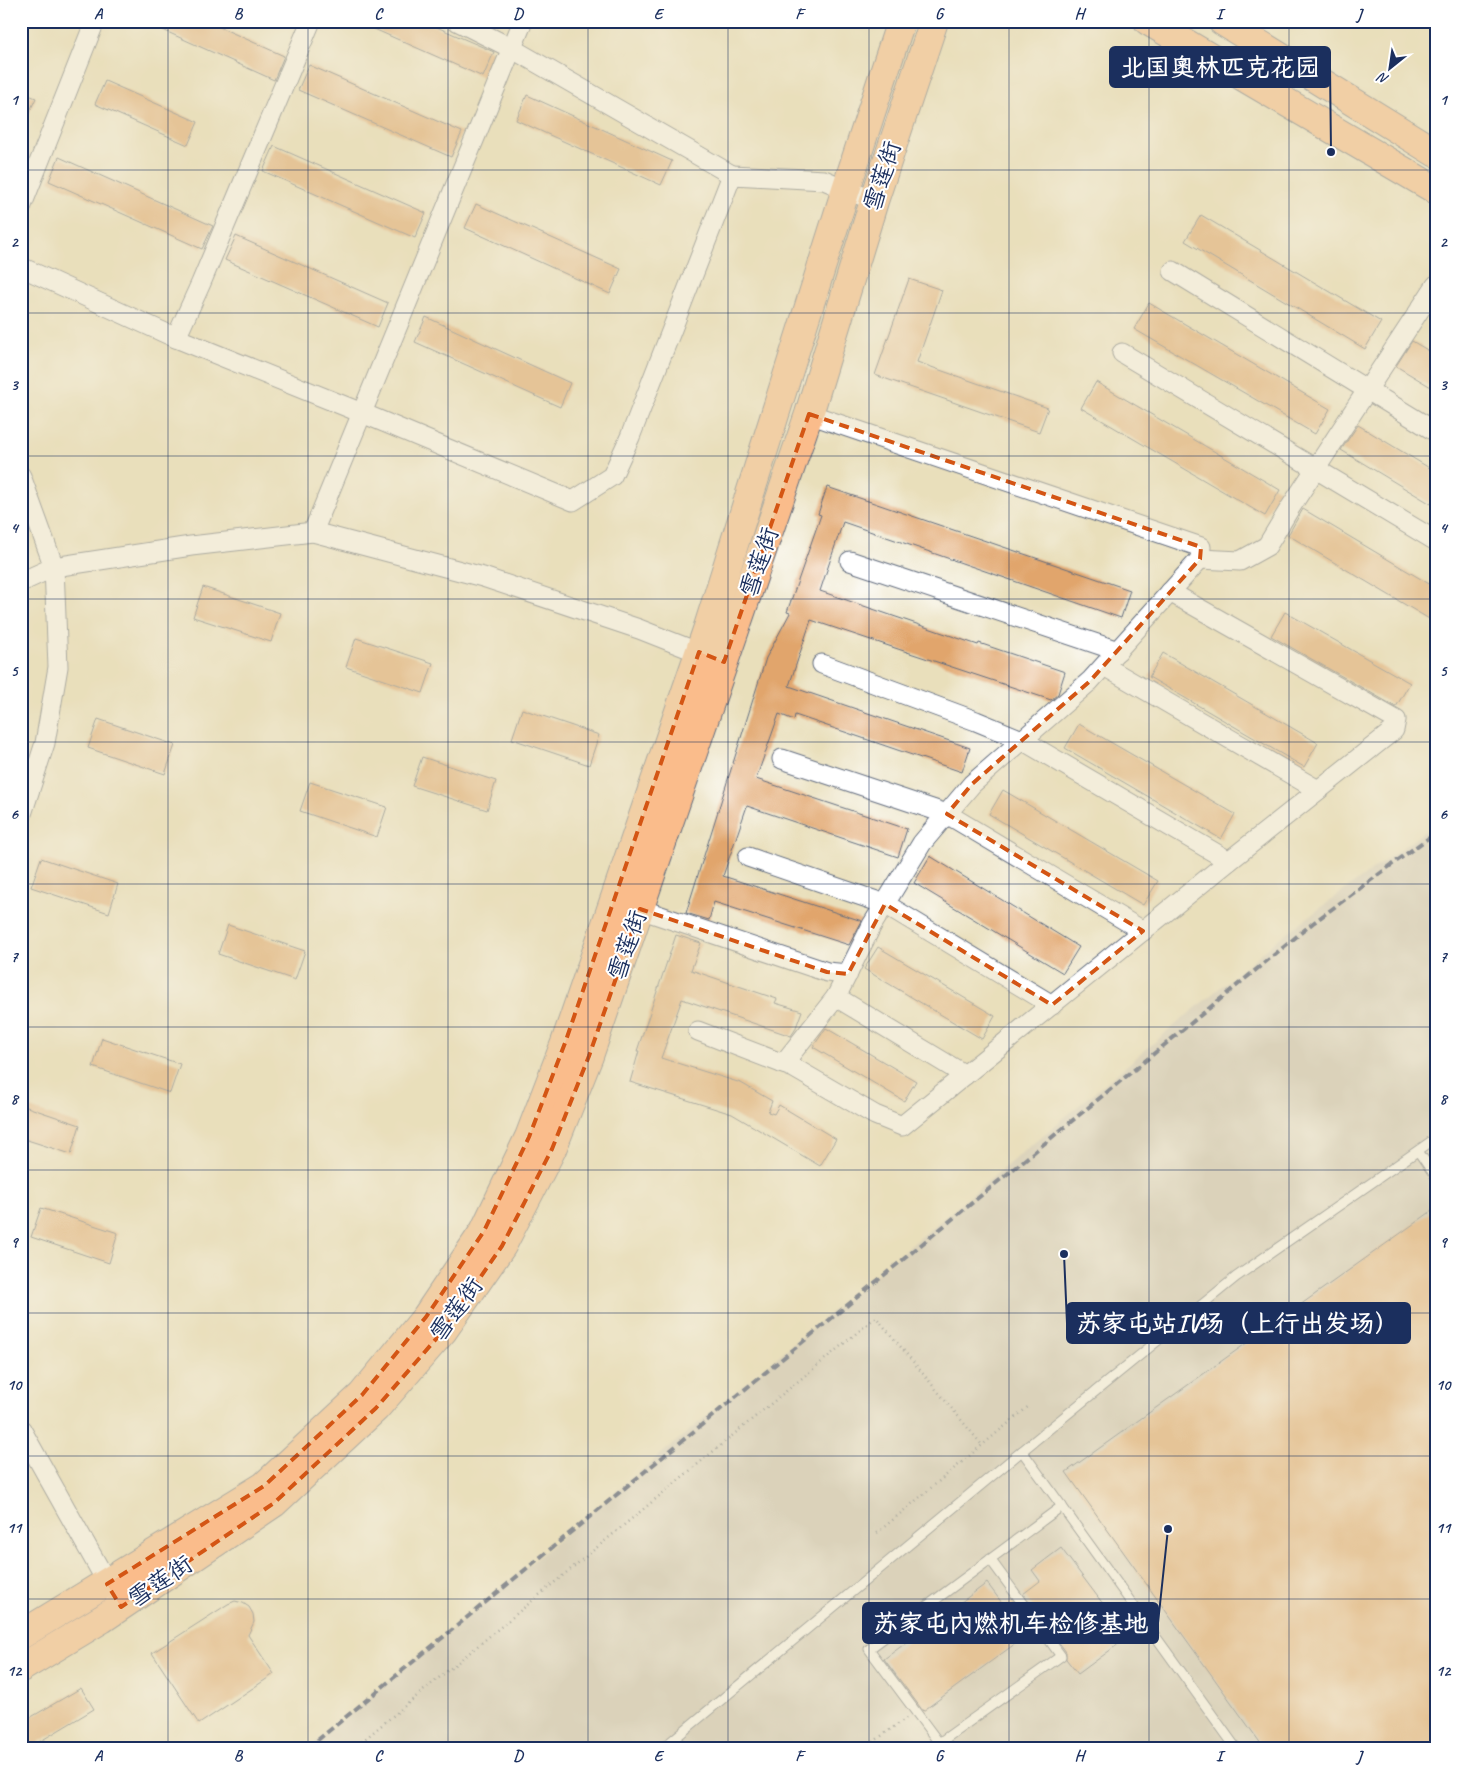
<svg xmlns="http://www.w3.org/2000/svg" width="1457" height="1769" viewBox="0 0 1457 1769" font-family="Caveat,'LXGW WenKai TC',sans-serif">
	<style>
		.industrial { fill: #c9c3b8 }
		.building { fill: #e1a56c }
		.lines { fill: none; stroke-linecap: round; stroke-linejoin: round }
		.lane-casing { stroke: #636d7f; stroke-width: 11 }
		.street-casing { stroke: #636d7f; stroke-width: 21 }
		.primary-casing { stroke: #636d7f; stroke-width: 30 }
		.path { stroke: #636d7f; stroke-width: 2.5; stroke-dasharray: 1 4; stroke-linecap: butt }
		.lane { stroke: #fff; stroke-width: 9 }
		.street { stroke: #fff; stroke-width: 19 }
		.primary { stroke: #fabc8b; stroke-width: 28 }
		.rail { stroke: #1b2f5e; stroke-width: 4; stroke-dasharray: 8 4; stroke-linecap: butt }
		.marked { fill: none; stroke: #d45514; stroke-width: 4; stroke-dasharray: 10 6; stroke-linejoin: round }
		.grid { fill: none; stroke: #1b2f5e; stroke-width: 1; stroke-opacity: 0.55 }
		.labels { text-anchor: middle; stroke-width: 4; stroke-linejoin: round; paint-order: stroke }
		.street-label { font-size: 24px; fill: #1b2f5e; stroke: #fff }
		.leader { fill: none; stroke: #1b2f5e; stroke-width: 2 }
		.callout-dot { fill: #1b2f5e; stroke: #fff; stroke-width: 2 }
		.callout { fill: #1b2f5e; stroke: #1b2f5e; stroke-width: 2 }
		.callout-label { font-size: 25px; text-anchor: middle; font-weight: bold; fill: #fff }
		.neatline { fill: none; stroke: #1b2f5e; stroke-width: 2 }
		.grid-label { font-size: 16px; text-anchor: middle; font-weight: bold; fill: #1b2f5e }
	</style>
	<rect width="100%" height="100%" fill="#fff"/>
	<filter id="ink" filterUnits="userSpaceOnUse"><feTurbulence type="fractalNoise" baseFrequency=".02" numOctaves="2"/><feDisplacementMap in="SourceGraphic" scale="10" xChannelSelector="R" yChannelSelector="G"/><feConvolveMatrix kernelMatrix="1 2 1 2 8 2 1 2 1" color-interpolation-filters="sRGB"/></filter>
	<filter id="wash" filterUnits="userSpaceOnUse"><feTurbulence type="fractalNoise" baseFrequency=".0096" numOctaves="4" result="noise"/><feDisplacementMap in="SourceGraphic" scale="20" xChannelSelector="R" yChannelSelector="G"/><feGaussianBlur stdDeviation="1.12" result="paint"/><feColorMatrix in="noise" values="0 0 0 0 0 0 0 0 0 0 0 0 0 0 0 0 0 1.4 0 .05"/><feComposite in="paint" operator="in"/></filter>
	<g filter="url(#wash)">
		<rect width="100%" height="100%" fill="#e9dfbb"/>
		<!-- industrial -->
		<path class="industrial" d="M1436,823V1748H309L1277,940Z"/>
		<g id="blocks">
			<!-- building -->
			<g class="building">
				<path d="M143,21H206L284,56L274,80Z"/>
				<path d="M356,21H423L494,52L483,77Z"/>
				<path d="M309,65L462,132L451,157L298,90Z"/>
				<path d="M105,81L198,122L188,145L95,104Z"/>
				<path d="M21,92L36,98L21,130Z"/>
				<path d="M527,95L672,161L661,185L516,120Z"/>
				<path d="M274,146L426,213L415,238L263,171Z"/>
				<path d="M59,157L213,226L202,249L49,181Z"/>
				<path d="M476,204L621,269L610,294L465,228Z"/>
				<path d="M1201,215L1381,322L1365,349L1185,241Z"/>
				<path d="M236,236L388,303L378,327L225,260Z"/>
				<path d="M909,279L942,290L917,362L1048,408L1039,432L875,375Z"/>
				<path d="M1149,303L1330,409L1315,434L1134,329Z"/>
				<path d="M426,317L570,383L560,407L415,342Z"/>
				<path d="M1412,341L1436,355V390L1396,366Z"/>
				<path d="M1096,382L1280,490L1265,516L1081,408Z"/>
				<path d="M1358,425L1436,472V496L1431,504L1341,450Z"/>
				<path d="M827,487L1130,590L1121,618L843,522L820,591L978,645L979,643L1065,672L1058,694L1051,700L811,620L789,686L970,748L962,772L795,715L794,720L779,714L756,779L907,829L898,857L747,806L723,876L862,921L849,945L714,902L709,920L686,913L766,658L790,613L787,612L821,515L818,514Z"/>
				<path d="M1303,509L1436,588V623L1288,535Z"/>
				<path d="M203,587L280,613L271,642L193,617Z"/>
				<path d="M1285,612L1410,683L1396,707L1271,636Z"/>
				<path d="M356,638L433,663L423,693L346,667Z"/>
				<path d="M1163,653L1318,743L1304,767L1149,677Z"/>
				<path d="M522,709L599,735L589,765L512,739Z"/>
				<path d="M98,719L175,745L165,774L88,748Z"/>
				<path d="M1079,724L1235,814L1221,839L1065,748Z"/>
				<path d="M422,757L496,781L487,810L412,786Z"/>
				<path d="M310,782L387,807L377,837L300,811Z"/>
				<path d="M1003,790L1158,881L1143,905L989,814Z"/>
				<path d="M930,856L1079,947L1063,973L914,883Z"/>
				<path d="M41,858L118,884L109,913L31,887Z"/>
				<path d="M228,925L305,951L295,980L218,954Z"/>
				<path d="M676,935L701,943L691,970L777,999L775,1003L802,1011L795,1030L791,1036L682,999L661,1058L741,1083L772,1101L768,1112L774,1114L779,1105L836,1139L820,1166L732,1114L630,1082L639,1051H637Z"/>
				<path d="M878,947L995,1016L982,1039L864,969Z"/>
				<path d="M826,1028L916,1081L904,1101L813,1047Z"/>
				<path d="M102,1038L180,1064L170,1093L93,1067Z"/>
				<path d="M21,1105L80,1125L71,1154L21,1138Z"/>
				<path d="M41,1208L118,1233L109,1263L31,1237Z"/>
				<path d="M1436,1208V1748H1264L1066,1472Z"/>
				<path d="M1061,1548L1128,1637L1078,1674L1066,1659V1652L1023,1594L1040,1581L1032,1570Z"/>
				<path d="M987,1583L1005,1607L1013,1601L1034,1630L923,1711L884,1659Z"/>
				<path d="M235,1601L243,1603L249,1607L253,1614L254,1622L248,1635L274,1674L199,1724L152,1653L228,1604Z"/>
				<path d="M81,1688L94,1709L29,1748H21V1723Z"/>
			</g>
		</g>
	</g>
	<g filter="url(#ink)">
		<use href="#blocks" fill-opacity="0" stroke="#636d7f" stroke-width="1"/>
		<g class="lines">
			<!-- lane casing -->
			<g class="lane-casing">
				<g id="lane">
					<path d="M1418,1151L1436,1177"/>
					<path d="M1022,1451L1236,1748"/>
					<path d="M990,1559L1061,1656L939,1743L869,1649L1062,1506"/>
					<path d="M663,1748L1022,1451L1236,1277L1436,1138"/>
				</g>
			</g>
			<!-- street casing -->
			<g class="street-casing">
				<g id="street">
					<path d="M732,175L824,180L874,201"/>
					<path d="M21,208L95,21"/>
					<path d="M21,267L176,338L362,413L573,501L612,476L630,437L732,175L511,48L457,21"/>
					<path d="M1173,271L1436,432"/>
					<path d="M176,338L201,283L311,21"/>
					<path d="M1122,353L1436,541"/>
					<path d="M21,476L54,567L58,667L45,743L21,817"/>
					<path d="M313,532L523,21"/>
					<path d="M1200,559L1240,561L1267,546L1290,508L1436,285"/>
					<path d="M850,561L1118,651"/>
					<path d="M21,582L54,567L191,546L313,532L483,577L639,629L710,657"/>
					<path d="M822,664L976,721L1022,740L1229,861"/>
					<path d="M1104,666L1318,790"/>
					<path d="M782,759L947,814L1143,931"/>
					<path d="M748,857L885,904L1052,1005"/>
					<path d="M640,909L827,972L848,974"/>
					<path d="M836,997L965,1075"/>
					<path d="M698,1031L794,1068L875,1115L902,1126L1229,861L1394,730L1396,720L1170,592"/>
					<path d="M783,1064L836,997L872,925L922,843L972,784L1090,681L1200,559L1201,547L809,414"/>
					<path d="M21,1429L113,1593"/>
				</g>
			</g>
			<!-- primary casing -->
			<g class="primary-casing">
				<g id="primary">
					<path d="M1148,21L1436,190"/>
					<path d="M1222,21L1436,153"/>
					<path d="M21,1635L264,1486L362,1395L426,1317L484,1231L529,1137L565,1043L708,627L846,189L901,21"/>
					<path d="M21,1668L102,1619L274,1503L376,1408L443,1331L502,1246L552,1149L589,1056L809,414L874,201L934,21"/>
				</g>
			</g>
			<!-- path -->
			<g class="path">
				<path d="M877,1533L1029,1406"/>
				<path d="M354,1748L876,1317L982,1445"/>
				<path d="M865,1748L906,1718"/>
			</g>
			<!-- lane -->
			<use href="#lane" class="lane"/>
			<!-- street -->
			<use href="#street" class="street"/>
			<!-- primary -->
			<use href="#primary" class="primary"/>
			<!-- rail -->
			<path class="rail" d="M308,1748L1313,923L1424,841L1436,834"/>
		</g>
	</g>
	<!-- marked area -->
	<path d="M0 0H1457V1769H0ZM809,414L1201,547L1200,559L1090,681L972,784L947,814L1143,931L1052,1005L885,904L848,974L827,972L640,909L589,1056L552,1149L502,1246L443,1331L376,1408L274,1503L121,1607L107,1584L264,1486L362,1395L426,1317L484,1231L529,1137L565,1043L699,652L724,662Z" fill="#e9dfbb" fill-opacity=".55" fill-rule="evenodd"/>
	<path class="marked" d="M809,414L1201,547L1200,559L1090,681L972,784L947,814L1143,931L1052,1005L885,904L848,974L827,972L640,909L589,1056L552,1149L502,1246L443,1331L376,1408L274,1503L121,1607L107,1584L264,1486L362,1395L426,1317L484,1231L529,1137L565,1043L699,652L724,662Z"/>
	<!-- grid -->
	<path class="grid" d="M168,21V1748M308,21V1748M448,21V1748M588,21V1748M728,21V1748M869,21V1748M1009,21V1748M1149,21V1748M1289,21V1748M21,170H1436M21,313H1436M21,456H1436M21,599H1436M21,742H1436M21,884H1436M21,1027H1436M21,1170H1436M21,1313H1436M21,1456H1436M21,1599H1436"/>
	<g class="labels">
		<!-- street labels -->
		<g class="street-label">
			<text transform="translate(882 176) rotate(-72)" y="8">雪莲街</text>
			<text transform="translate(759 562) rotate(-71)" y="8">雪莲街</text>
			<text transform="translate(627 945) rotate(-71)" y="8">雪莲街</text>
			<text transform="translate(456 1309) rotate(-54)" y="8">雪莲街</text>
			<text transform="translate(160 1581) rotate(-34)" y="8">雪莲街</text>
		</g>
	</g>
	<!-- callouts -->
	<path class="leader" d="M1331 152L1330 67M1064 1254L1067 1323M1168 1529L1158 1623"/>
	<g class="callout-dot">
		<circle cx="1331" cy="152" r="5"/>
		<circle cx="1064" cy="1254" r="5"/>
		<circle cx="1168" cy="1529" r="5"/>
	</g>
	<g class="callout">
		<rect x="1110" y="47" width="220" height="40" rx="5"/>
		<rect x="1067" y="1303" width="343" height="40" rx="5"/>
		<rect x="863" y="1603" width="295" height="40" rx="5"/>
	</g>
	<g class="callout-label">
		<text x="1220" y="76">北国奥林匹克花园</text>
		<text x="1238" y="1332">苏家屯站IV场（上行出发场）</text>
		<text x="1011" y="1632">苏家屯内燃机车检修基地</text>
	</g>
	<!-- margin -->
	<rect width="1457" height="1769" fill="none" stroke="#fff" stroke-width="55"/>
	<!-- north arrow -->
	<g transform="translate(1390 68) rotate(210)" stroke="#ffffff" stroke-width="4" paint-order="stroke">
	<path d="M0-4L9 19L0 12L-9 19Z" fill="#1b2f5e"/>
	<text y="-8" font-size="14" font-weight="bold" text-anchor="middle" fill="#1b2f5e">N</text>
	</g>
	<rect x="28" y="28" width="1402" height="1714" class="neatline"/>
	<g class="grid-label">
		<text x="98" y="19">A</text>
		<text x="238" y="19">B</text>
		<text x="378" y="19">C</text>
		<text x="518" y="19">D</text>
		<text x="658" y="19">E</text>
		<text x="799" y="19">F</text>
		<text x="939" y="19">G</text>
		<text x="1079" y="19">H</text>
		<text x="1219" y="19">I</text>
		<text x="1359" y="19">J</text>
		<text x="14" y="105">1</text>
		<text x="1443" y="105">1</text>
		<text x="14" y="247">2</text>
		<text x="1443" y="247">2</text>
		<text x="14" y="390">3</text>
		<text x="1443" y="390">3</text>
		<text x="14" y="533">4</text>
		<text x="1443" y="533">4</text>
		<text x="14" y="676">5</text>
		<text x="1443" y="676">5</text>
		<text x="14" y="819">6</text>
		<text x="1443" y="819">6</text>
		<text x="14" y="962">7</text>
		<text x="1443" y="962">7</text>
		<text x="14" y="1104">8</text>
		<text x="1443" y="1104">8</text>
		<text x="14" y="1247">9</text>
		<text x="1443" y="1247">9</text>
		<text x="14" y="1390">10</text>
		<text x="1443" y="1390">10</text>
		<text x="14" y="1533">11</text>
		<text x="1443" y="1533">11</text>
		<text x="14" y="1676">12</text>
		<text x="1443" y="1676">12</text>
		<text x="98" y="1761">A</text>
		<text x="238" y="1761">B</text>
		<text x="378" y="1761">C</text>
		<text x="518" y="1761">D</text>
		<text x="658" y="1761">E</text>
		<text x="799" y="1761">F</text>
		<text x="939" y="1761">G</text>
		<text x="1079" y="1761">H</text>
		<text x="1219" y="1761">I</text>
		<text x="1359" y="1761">J</text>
	</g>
</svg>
